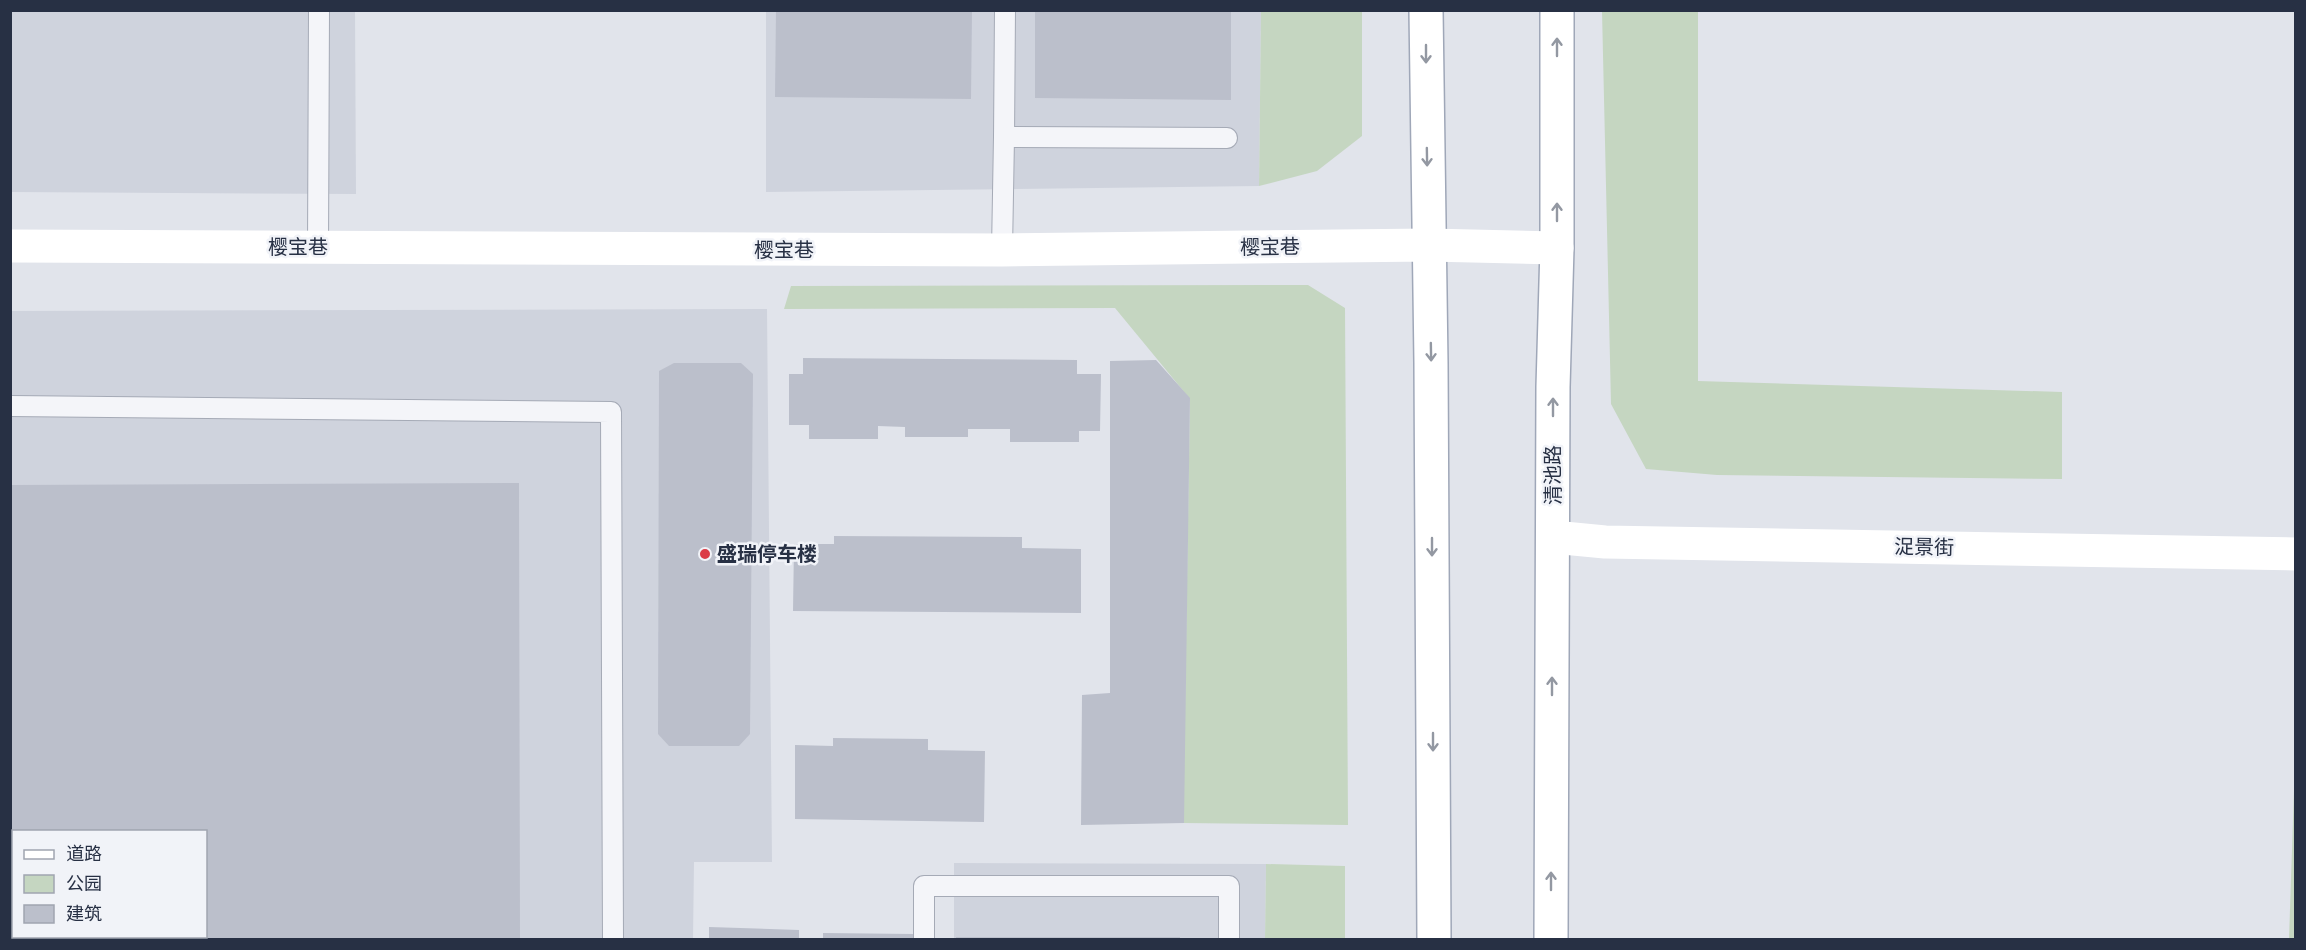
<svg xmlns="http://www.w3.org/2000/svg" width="2306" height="950" viewBox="0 0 2306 950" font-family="Arial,'Noto Sans SC',sans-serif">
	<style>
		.built { fill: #cfd3dd; fill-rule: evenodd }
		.green { fill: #c5d6c1 }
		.building { fill: #bbbfcb; fill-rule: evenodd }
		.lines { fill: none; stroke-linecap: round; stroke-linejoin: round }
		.lane-casing { stroke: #a5aab6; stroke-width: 22 }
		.primary-casing { stroke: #9fa7b8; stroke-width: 36 }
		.lane { stroke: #f4f5f9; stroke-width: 20 }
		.secondary { stroke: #fff; stroke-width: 33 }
		.primary { stroke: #fff; stroke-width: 33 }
		.oneway { stroke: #9398a2 }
		.poi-dot { fill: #db3b46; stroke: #f1f3f8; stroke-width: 2 }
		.labels { text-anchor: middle; stroke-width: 5; stroke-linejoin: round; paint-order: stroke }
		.street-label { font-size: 20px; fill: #273044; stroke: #f1f3f8 }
		.poi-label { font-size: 20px; font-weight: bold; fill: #273044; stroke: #f1f3f8; text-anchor: start }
	</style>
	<rect width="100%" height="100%" fill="#e1e4eb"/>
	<!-- built -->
	<g class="built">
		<path d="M11,11H355L356,194L11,192Z"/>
		<path d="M766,11H1261L1259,186L766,192Z"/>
		<path d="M767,309L772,862H694L693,939H11L10,311ZM14,832H206V936H14Z"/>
		<path d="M954,863L1266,864L1265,939L954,940Z"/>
	</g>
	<!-- green -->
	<g class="green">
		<path d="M1261,11H1362V136L1317,171L1259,186Z"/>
		<path d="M1602,11H1698V381L2062,392V479L1717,475L1646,469L1611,404Z"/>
		<path d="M1308,285L1345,308L1348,825L1183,823L1190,399L1115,308L784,309L791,286Z"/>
		<path d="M2295,760L2296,939L2289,940V939Z"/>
		<path d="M1266,864L1345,866V939H1265Z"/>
	</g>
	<!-- building -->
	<g class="building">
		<path d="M776,10H972L971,99L775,97Z"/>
		<path d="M1035,10H1231V100L1035,98Z"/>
		<path d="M803,358L1077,360V374H1101L1100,431H1079V442H1010V429H968V437H905V427L878,426V439H809V425H789V374H803Z"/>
		<path d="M1156,360L1190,398L1184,823L1081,825L1082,695L1110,693V361Z"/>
		<path d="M674,363H741L753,374L750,734L739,746H669L658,734L659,371Z"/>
		<path d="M519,483L520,940H10V485ZM14,832H206V936H14Z"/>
		<path d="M834,536L1022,537V548L1081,549V613L793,611L794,544H834Z"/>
		<path d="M833,738L928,739V750L985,751L984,822L795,819V745L833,746Z"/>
		<path d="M709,927L799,930V940H709Z"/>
		<path d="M823,933L913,934V940H823Z"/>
		<rect x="956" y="937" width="224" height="3"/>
	</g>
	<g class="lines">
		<!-- lane casing -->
		<g class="lane-casing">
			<g id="lane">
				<path d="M1005,10L1004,137L1227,138"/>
				<path d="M318,248L319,10"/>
				<path d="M1002,250L1004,137"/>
				<path d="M10,406L611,412L613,940"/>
				<path d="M924,940V886H1229V940"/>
			</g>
		</g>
		<!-- primary casing -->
		<g class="primary-casing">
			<g id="primary">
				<path d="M1426,10L1431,363L1434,940"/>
				<path d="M1551,940L1553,387L1557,248V10"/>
			</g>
		</g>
		<!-- lane -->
		<use href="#lane" class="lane"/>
		<!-- secondary -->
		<g class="secondary">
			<path d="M10,246L1002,250L1429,245L1557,248"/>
			<path d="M1553,537L1605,542L2296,554"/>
		</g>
		<!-- primary -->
		<use href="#primary" class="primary"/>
	</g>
	<!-- one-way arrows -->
	<defs><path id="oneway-shaft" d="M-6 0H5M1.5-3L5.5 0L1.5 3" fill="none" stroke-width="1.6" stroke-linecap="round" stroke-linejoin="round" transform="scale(1.5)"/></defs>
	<g class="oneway">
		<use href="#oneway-shaft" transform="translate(1557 47) rotate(-90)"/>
		<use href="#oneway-shaft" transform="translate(1426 54) rotate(90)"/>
		<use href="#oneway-shaft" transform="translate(1427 157) rotate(89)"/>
		<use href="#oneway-shaft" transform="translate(1557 212) rotate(-90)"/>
		<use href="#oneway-shaft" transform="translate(1431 352) rotate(89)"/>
		<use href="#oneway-shaft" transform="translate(1553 407) rotate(-90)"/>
		<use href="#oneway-shaft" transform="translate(1432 547) rotate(90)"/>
		<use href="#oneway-shaft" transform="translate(1552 686) rotate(-90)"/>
		<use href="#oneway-shaft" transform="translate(1433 742) rotate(90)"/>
		<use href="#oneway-shaft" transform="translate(1551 881) rotate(-90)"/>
	</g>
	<!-- markers -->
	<circle class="poi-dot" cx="705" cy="554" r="6"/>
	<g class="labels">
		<!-- street labels -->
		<g class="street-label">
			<text x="298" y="254">樱宝巷</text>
			<text transform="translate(1270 247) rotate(-1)" y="7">樱宝巷</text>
			<text x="784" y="257">樱宝巷</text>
			<text transform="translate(1553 475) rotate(-90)" y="7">清池路</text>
			<text transform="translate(1924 547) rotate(1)" y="7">浞景街</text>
		</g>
		<!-- poi labels -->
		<g class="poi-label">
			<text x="717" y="561">盛瑞停车楼</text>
		</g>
	</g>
	<!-- border -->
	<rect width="2306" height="950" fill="none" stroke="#273044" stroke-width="24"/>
	<!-- legend -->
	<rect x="12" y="830" width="195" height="108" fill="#f1f3f8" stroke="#a0a5b0" stroke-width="1.5"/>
	<rect x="24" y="850" width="30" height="9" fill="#ffffff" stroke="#a0a5b0" stroke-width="1.5"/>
	<text x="66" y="860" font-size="18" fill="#273044">道路</text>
	<rect x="24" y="875" width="30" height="18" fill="#c5d6c1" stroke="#a0a5b0" stroke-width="1.5"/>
	<text x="66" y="890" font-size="18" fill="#273044">公园</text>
	<rect x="24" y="905" width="30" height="18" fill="#bbbfcb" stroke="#a0a5b0" stroke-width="1.5"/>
	<text x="66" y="920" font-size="18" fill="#273044">建筑</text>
</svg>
